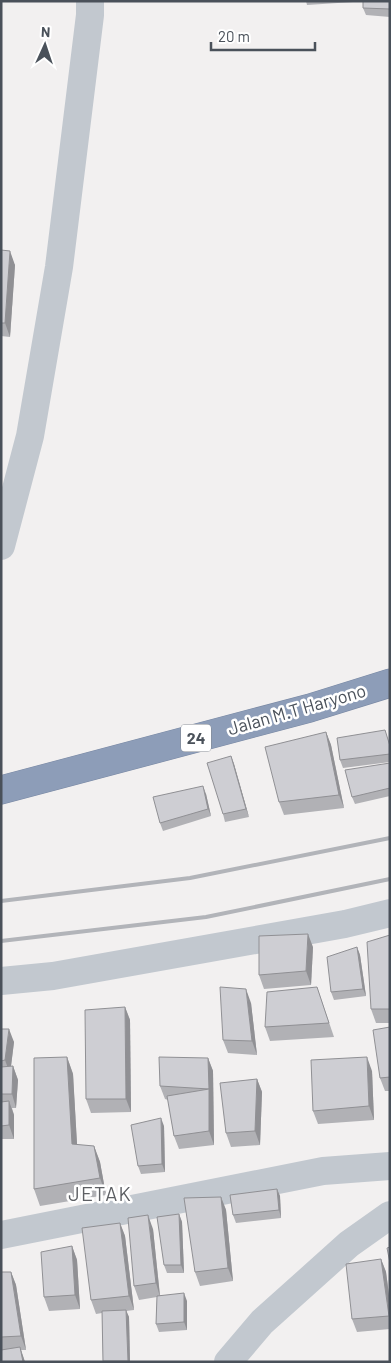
<svg xmlns="http://www.w3.org/2000/svg" width="391" height="1363" viewBox="0 0 391 1363" font-family="Barlow,sans-serif">
	<style>
		.lines { fill: none; stroke-linecap: round; stroke-linejoin: round }
		.highway-casing { stroke: #7988a3; stroke-width: 29 }
		.street { stroke: #c2c8cf; stroke-width: 28 }
		.highway { stroke: #8d9db8; stroke-width: 28 }
		.rail { stroke: #b2b4b9; stroke-width: 4 }
		.wall { fill: #b1b1b5 }
		.shaded-wall { fill: #909094 }
		.building { fill: #ceced3; stroke: #909094 }
		.labels { text-anchor: middle; stroke-width: 5; stroke-linejoin: round; paint-order: stroke }
		.shield { fill: #fff; stroke: #80858c; stroke-width: 1 }
		.shield-label { font-size: 16px; font-weight: bold; fill: #4a515a }
		.street-label { font-size: 18px; fill: #4a515a; stroke: #fff }
		.quarter-label { font-size: 20px; letter-spacing: 1px; fill: #5d5f63; stroke: #fff }
	</style>
	<rect width="100%" height="100%" fill="#f2f0f0"/>
	<g class="lines">
		<!-- highway casing -->
		<g class="highway-casing">
			<path id="highway" d="M1,790L310,708L390,683"/>
		</g>
		<!-- street -->
		<g class="street">
			<path d="M1,546L30,436L59,267L90,15V1"/>
			<path d="M1,981L53,976L345,924L390,913"/>
			<path d="M1,1235L323,1171L390,1166"/>
			<path d="M228,1362L262,1322L349,1244L390,1215"/>
		</g>
		<!-- highway -->
		<use href="#highway" class="highway"/>
		<!-- rail -->
		<g class="rail">
			<path d="M1,901L190,878L390,838"/>
			<path d="M1,941L206,917L390,879"/>
		</g>
	</g>
	<!-- wall -->
	<g class="wall">
		<path d="M306,1H352L353,2L307,5Z"/>
		<path d="M390,1V17L366,15L363,8Z"/>
		<path d="M1,250L15,265L10,337L1,336Z"/>
		<path d="M326,732L331,745L344,808L284,815L279,802Z"/>
		<path d="M390,744V762L343,768L340,760Z"/>
		<path d="M231,756L234,764L249,817L225,822L223,814Z"/>
		<path d="M390,763V796L355,804L352,797Z"/>
		<path d="M206,794L211,816L163,831L160,823Z"/>
		<path d="M390,935V1023H376L371,1009Z"/>
		<path d="M313,947L311,985L264,989L259,975Z"/>
		<path d="M357,947L360,955L366,996L334,1000L331,992Z"/>
		<path d="M317,987L334,1037L270,1041L265,1027Z"/>
		<path d="M251,1003L257,1055L228,1053L223,1040Z"/>
		<path d="M125,1007L130,1020L131,1112L91,1113L86,1099Z"/>
		<path d="M390,1027V1091H385L380,1078Z"/>
		<path d="M1,1029L14,1042L11,1066H13L18,1080L16,1108H12L14,1115V1139H1Z"/>
		<path d="M67,1057L73,1074L77,1145L94,1146L100,1162L106,1195L40,1206L34,1189Z"/>
		<path d="M208,1058L213,1071L214,1145L179,1149L174,1136L168,1100L165,1099L160,1086Z"/>
		<path d="M372,1071L374,1120L318,1124L313,1111Z"/>
		<path d="M257,1079L262,1092L260,1145L231,1147L226,1133Z"/>
		<path d="M164,1126L165,1172L141,1174L138,1166Z"/>
		<path d="M277,1189L280,1196L281,1218L236,1223L233,1215Z"/>
		<path d="M221,1197L226,1210L233,1281L200,1286L195,1272Z"/>
		<path d="M179,1214L182,1222L184,1273H167L164,1265Z"/>
		<path d="M120,1223L125,1236L134,1310L126,1311L129,1317L130,1362H103L102,1313L96,1314L91,1300Z"/>
		<path d="M153,1229L160,1295L187,1301V1330L159,1332L156,1324L157,1297L139,1300L134,1286Z"/>
		<path d="M72,1246L77,1260L80,1309L49,1311L44,1297Z"/>
		<path d="M381,1259L386,1272L390,1303V1329L357,1332L352,1319Z"/>
		<path d="M1,1272H11L16,1285L26,1350H21L25,1362H1Z"/>
	</g>
	<!-- shaded-wall -->
	<g class="shaded-wall">
		<path d="M10,251L15,265L10,337L5,323Z"/>
		<path d="M326,732L331,745L344,808L339,795Z"/>
		<path d="M231,756L234,764L249,817L246,809Z"/>
		<path d="M203,786L206,794L211,816L208,809Z"/>
		<path d="M308,934L313,947L311,985L306,971Z"/>
		<path d="M357,947L360,955L366,996L363,989Z"/>
		<path d="M246,989L251,1003L257,1055L252,1041Z"/>
		<path d="M125,1007L130,1020L131,1112L126,1099Z"/>
		<path d="M9,1029L14,1042L10,1074L5,1060Z"/>
		<path d="M67,1057L73,1074L78,1161L72,1144Z"/>
		<path d="M367,1057L372,1071L374,1120L369,1106Z"/>
		<path d="M208,1058L213,1071L214,1145L209,1131Z"/>
		<path d="M13,1066L18,1080L16,1108L12,1094Z"/>
		<path d="M257,1079L262,1092L260,1145L255,1131Z"/>
		<path d="M9,1101L14,1115V1139L9,1125Z"/>
		<path d="M161,1118L164,1126L165,1172L162,1164Z"/>
		<path d="M94,1146L100,1162L106,1195L100,1178Z"/>
		<path d="M277,1189L280,1196L281,1218L279,1210Z"/>
		<path d="M221,1197L226,1210L233,1281L228,1268Z"/>
		<path d="M179,1214L182,1222L184,1273L181,1265Z"/>
		<path d="M148,1215L153,1229L160,1297L156,1283Z"/>
		<path d="M120,1223L125,1236L134,1310L129,1296Z"/>
		<path d="M72,1246L77,1260L80,1309L75,1295Z"/>
		<path d="M381,1259L386,1272L390,1303V1319L389,1316Z"/>
		<path d="M11,1272L16,1285L26,1350L21,1336Z"/>
		<path d="M184,1293L187,1301V1330L184,1322Z"/>
		<path d="M126,1310L129,1317L130,1362L128,1361Z"/>
		<path d="M20,1347L25,1362H23Z"/>
	</g>
	<!-- building -->
	<g class="building">
		<path d="M363,1H390V9L363,8Z"/>
		<path d="M1,250L10,251L5,323H1Z"/>
		<path d="M385,730L390,746V754L340,760L337,738Z"/>
		<path d="M326,732L339,795L279,802L265,747Z"/>
		<path d="M231,756L246,809L223,814L207,763Z"/>
		<path d="M390,763V788L352,797L345,770Z"/>
		<path d="M203,786L208,809L160,823L153,797Z"/>
		<path d="M308,934L306,971L259,975V936Z"/>
		<path d="M390,935V1009H371L367,942Z"/>
		<path d="M357,947L363,989L331,992L327,957Z"/>
		<path d="M220,987L246,989L252,1041L223,1040Z"/>
		<path d="M317,987L329,1023L265,1027L267,992Z"/>
		<path d="M125,1007L126,1099H86L85,1010Z"/>
		<path d="M390,1027V1077L380,1078L373,1030Z"/>
		<path d="M1,1029H9L5,1060L1,1061Z"/>
		<path d="M67,1057L72,1144L94,1146L100,1178L34,1189V1058Z"/>
		<path d="M159,1057L208,1058L209,1089L160,1086Z"/>
		<path d="M367,1057L369,1106L313,1111L311,1060Z"/>
		<path d="M13,1066L12,1094H1V1067Z"/>
		<path d="M257,1079L255,1131L226,1133L220,1083Z"/>
		<path d="M209,1089V1131L174,1136L167,1096Z"/>
		<path d="M9,1101V1125L1,1126V1102Z"/>
		<path d="M161,1118L162,1164L138,1166L131,1125Z"/>
		<path d="M277,1189L279,1210L233,1215L230,1195Z"/>
		<path d="M221,1197L228,1268L195,1272L184,1198Z"/>
		<path d="M179,1214L181,1265H164L157,1217Z"/>
		<path d="M148,1215L156,1283L134,1286L128,1218Z"/>
		<path d="M120,1223L129,1296L91,1300L82,1228Z"/>
		<path d="M72,1246L75,1295L44,1297L41,1252Z"/>
		<path d="M390,1247V1263L387,1248Z"/>
		<path d="M381,1259L389,1316L352,1319L346,1264Z"/>
		<path d="M1,1272H11L21,1336L1,1337Z"/>
		<path d="M184,1293V1322L156,1324L157,1296Z"/>
		<path d="M126,1310L128,1361H103L102,1311Z"/>
		<path d="M20,1347L23,1362H1V1350Z"/>
	</g>
	<g class="labels">
		<!-- shield labels -->
		<rect class="shield" x="181" y="724.5" width="30" height="27" rx="4"/>
		<g class="shield-label">
			<text x="196" y="744">24</text>
		</g>
		<!-- street labels -->
		<g class="street-label">
			<text transform="translate(297 710) rotate(-16)" y="6">Jalan M.T Haryono</text>
		</g>
		<!-- quarter labels -->
		<g class="quarter-label">
			<text x="100" y="1201">JETAK</text>
		</g>
	</g>
	<!-- border -->
	<rect width="391" height="1363" fill="none" stroke="#4a515a" stroke-width="5"/>
	<!-- north arrow -->
	<g transform="translate(45 45) rotate(3)" stroke="#ffffff" stroke-width="4" paint-order="stroke">
	<path d="M0-4L9 19L0 12L-9 19Z" fill="#4a515a"/>
	<text y="-8" font-size="14" font-weight="bold" text-anchor="middle" fill="#4a515a">N</text>
	</g>
	<!-- scale -->
	<path d="M211 42v8h104v-8" fill="none" stroke="#4a515a" stroke-width="2.5"/>
	<text x="218" y="42" font-size="15" fill="#4a515a" stroke="#ffffff" stroke-width="4" paint-order="stroke">20 m</text>
</svg>
